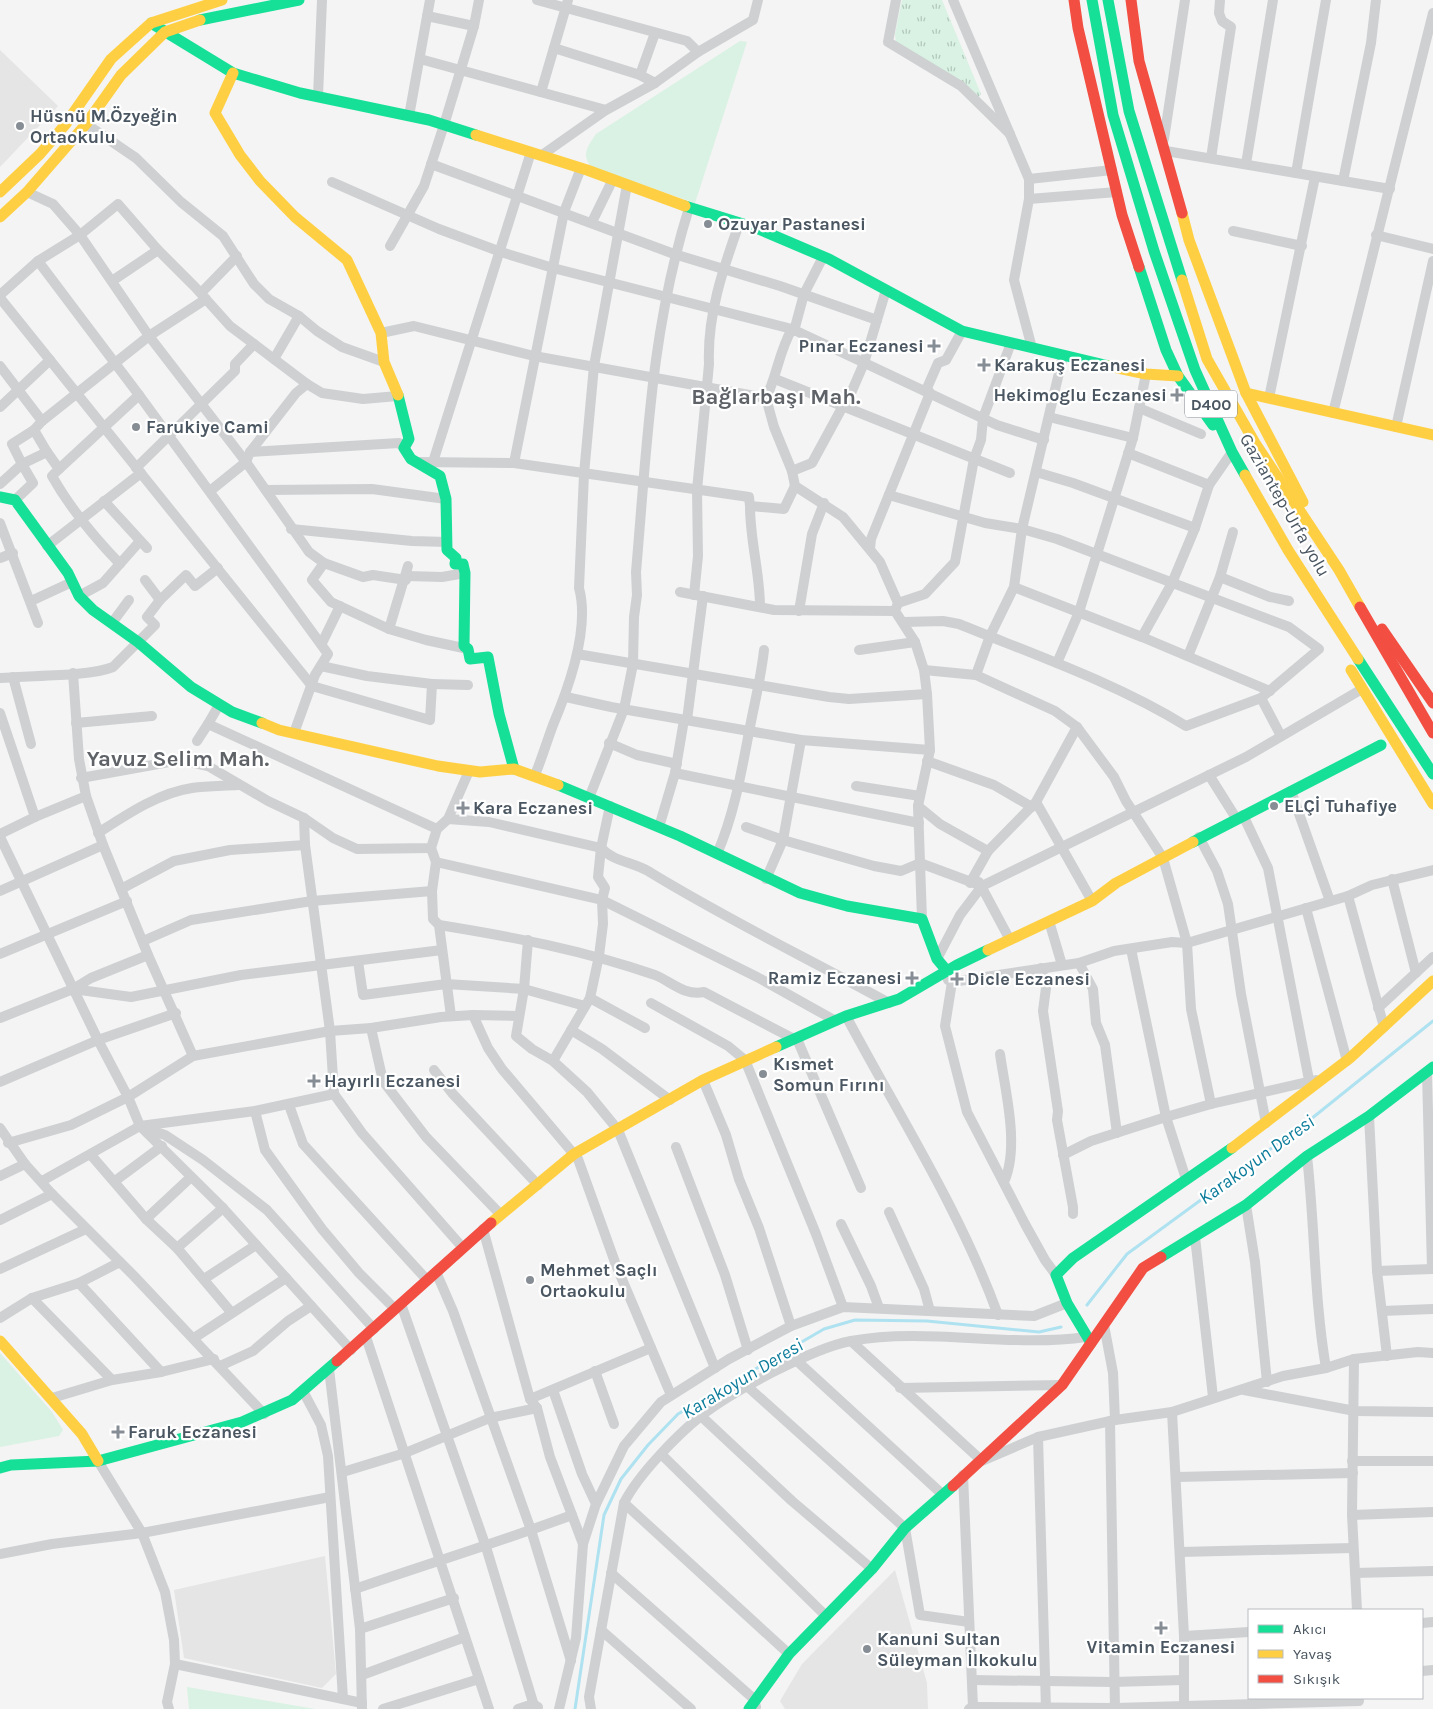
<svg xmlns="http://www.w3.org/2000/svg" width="1433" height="1709" viewBox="0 0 1433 1709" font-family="Karla,sans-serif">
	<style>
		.education { fill: #e6e5e6 }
		.grass { fill: url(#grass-tufts) }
		.park { fill: #d9f2e3 }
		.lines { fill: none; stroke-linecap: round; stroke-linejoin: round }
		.stream { stroke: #aee2f0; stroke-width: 3 }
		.street { stroke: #ced0d2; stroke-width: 10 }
		.fast { stroke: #16e098; stroke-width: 11 }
		.slow { stroke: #ffcf43; stroke-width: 11 }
		.jam { stroke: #f24e42; stroke-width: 11 }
		.poi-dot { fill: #868d94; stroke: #fff; stroke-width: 2 }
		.labels { text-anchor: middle; stroke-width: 4.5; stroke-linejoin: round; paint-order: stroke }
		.shield { fill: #fff; stroke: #808990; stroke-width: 1 }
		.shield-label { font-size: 16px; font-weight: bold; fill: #4a5661 }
		.poi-label { font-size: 18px; font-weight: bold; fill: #4a5661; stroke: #fff; text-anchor: start }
		.street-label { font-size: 18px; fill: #4a5661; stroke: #fff }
		.water-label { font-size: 19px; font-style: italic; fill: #0c7c9b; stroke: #fff }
		.district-label { font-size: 22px; font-weight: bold; fill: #5f6368; stroke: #fff }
	</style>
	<defs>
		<pattern id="grass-tufts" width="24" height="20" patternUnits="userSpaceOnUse" patternTransform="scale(1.25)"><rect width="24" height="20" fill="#d9f2e3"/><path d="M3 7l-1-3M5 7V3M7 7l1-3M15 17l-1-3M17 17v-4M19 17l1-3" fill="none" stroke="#b2c7bb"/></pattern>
	</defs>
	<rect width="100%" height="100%" fill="#f4f4f4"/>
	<!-- education -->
	<g class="education">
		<path d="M0,50L58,106L0,167Z"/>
		<path d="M325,1556L336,1674L322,1688L184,1658L174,1590Z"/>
		<path d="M895,1570L927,1683L928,1709H785L780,1701L802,1664Z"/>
	</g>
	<!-- grass -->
	<path class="grass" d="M902,0H942L981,94L977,100L896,43L895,34Z"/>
	<!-- park -->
	<g class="park">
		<path d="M740,41L747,42L695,203L591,167C581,154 588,146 596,134Z"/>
		<path d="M0,1353L52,1412L63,1430L59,1436L0,1447Z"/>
		<path d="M187,1687L315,1709H189Z"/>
	</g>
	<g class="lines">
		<!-- stream -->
		<g class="stream">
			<path d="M1087,1305L1127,1254L1306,1123L1433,1021"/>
			<path d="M575,1709L604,1515L621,1479L648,1445L678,1414L824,1329L855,1320L927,1321L1039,1332L1061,1327"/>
		</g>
		<!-- street -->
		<g class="street">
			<path d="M537,0L687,41L698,52"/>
			<path d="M896,0L888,42L961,86L1010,134"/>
			<path d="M953,0L1029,179V199L1014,280L1032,348"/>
			<path d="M427,16L474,26"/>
			<path d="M554,48L640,75L655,83"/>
			<path d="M420,59L606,110"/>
			<path d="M640,75L655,33"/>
			<path d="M541,92L568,0"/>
			<path d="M318,96L322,0"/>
			<path d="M409,116L430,0"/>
			<path d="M86,124L136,158L181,202L223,236L254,284L269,299L299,316L317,331L342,347L384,362"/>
			<path d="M1164,139L1185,0"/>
			<path d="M1166,151L1390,189"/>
			<path d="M542,155L606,110L655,83L698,52L753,20L758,0"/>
			<path d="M1211,158L1231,27L1222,21L1219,13L1220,0"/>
			<path d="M431,164L674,254L780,286L877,320"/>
			<path d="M1246,164L1273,0"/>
			<path d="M1296,173L1326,0"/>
			<path d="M1029,179L1112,170"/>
			<path d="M1343,181L1371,43L1376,0"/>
			<path d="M332,182L439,229L501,252L553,268L792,329L997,425L1044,440"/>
			<path d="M27,192L53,204L80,235L149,336L246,462L309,552L324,563L312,580L331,602L389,629L426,640L468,649"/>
			<path d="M1029,199L1117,192"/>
			<path d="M592,222L613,179"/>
			<path d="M1233,231L1302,246"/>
			<path d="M1376,235L1433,249"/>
			<path d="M390,246L424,186L444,125L474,26L479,0"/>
			<path d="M38,261L139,395L328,654L315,675L294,733"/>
			<path d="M112,281L158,250"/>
			<path d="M201,293L237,256"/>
			<path d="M0,295L38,261L80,235L118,204L158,250L195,287L230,326L307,384L322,393L363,399L398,396"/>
			<path d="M0,298L312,686L430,720L432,684L367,676L321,666"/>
			<path d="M792,329C779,351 777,376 766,398L774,427L792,471"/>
			<path d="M794,331L804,294L823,257"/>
			<path d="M381,333L414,326L534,356L766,398"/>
			<path d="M274,359L299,316"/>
			<path d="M0,366L42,421L34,430L12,444L22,464L47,452L59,469L52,476C70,508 94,537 120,564"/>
			<path d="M775,379L1010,473"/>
			<path d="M1269,398L1315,177"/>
			<path d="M843,406L812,463L792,471L795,486L843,517L880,562L898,603L895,611L915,642L924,670L927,694L930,750L918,806L922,919"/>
			<path d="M0,407L50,360"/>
			<path d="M845,407L864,363L886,290"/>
			<path d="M1139,408L1201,434"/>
			<path d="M1333,413L1433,13"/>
			<path d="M1049,417L1133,438"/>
			<path d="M42,421L149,336L206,299"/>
			<path d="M1396,427L1433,261"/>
			<path d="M34,430L47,452"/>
			<path d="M250,452L296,393L307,384"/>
			<path d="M1128,453L1209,485"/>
			<path d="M418,462L514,463L749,497L750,506L784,509L795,486"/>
			<path d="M433,462L531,152"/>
			<path d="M514,463L564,212L581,168"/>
			<path d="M136,468L235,371V364L254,344"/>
			<path d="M59,469L139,395"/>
			<path d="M1036,472L1073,483L1195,528"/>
			<path d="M0,484L22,464L33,483L15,500"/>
			<path d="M266,490L372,489L446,499"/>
			<path d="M210,491L246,462L250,452L399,443L404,448"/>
			<path d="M889,495L985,523L1022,529L1057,539L1289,627L1319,649L1261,698L1186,726C1116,683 1035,655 959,624L943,621L904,622"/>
			<path d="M104,501L147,548"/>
			<path d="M750,506C750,541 760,573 760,607"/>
			<path d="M0,523L38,623"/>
			<path d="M291,529L412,541L447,542"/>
			<path d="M47,546L141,473"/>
			<path d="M870,549L871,539L930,393L927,388L938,363L946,360L962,331"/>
			<path d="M0,558L13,553"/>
			<path d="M324,563L363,577L373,575L406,580"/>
			<path d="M407,576L442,577L465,573"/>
			<path d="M1220,577L1270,597L1289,601"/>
			<path d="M145,580L160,600"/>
			<path d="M1014,587L1142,637L1270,691"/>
			<path d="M680,592L774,610L895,611"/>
			<path d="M694,595L698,556L697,490L709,364C707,315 723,269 739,224"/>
			<path d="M79,596L103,583L140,541"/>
			<path d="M31,601L72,582"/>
			<path d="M898,603L925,594L955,562L974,459L981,440L983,418L1011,343"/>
			<path d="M799,611L812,534L824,503"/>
			<path d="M112,623L129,600"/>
			<path d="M389,629L408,566"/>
			<path d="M1142,637L1172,583L1195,528L1209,485L1232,452"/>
			<path d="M322,643L340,606"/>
			<path d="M859,650L915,642"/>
			<path d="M577,654L829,697L849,699L927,694"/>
			<path d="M1188,656L1220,577L1233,532"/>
			<path d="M1057,663L1079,612L1133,438L1146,374"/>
			<path d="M924,670L976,675L1055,711L1077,727L1114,777L1126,801L1163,858L1187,943L1191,1009L1211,1104"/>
			<path d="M73,673L79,759L86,796L103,845L148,955L193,1056"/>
			<path d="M976,675L990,636L1014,587L1022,529L1063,356"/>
			<path d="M13,677L31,744"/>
			<path d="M0,678C30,675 88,677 113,667L155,625L147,617L160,600L186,575L195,586L218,568"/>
			<path d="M432,684L468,685"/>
			<path d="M566,697L611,707L801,740L930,750"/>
			<path d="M1261,698L1281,736"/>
			<path d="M219,705L208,724L437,829"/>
			<path d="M0,713L35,817"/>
			<path d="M687,720L703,596"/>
			<path d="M76,723L152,716"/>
			<path d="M197,741L208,724"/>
			<path d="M609,743L637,755L677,764"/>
			<path d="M927,761L994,785L1032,807"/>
			<path d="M675,773L919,823"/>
			<path d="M535,775C542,758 547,741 553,725C569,687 590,628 579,588L584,474L594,366L627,185"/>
			<path d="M1209,775L1236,818"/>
			<path d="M81,778L180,760L208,766L268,801L304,818L333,838L357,849L431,848L437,829L448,819L469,771"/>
			<path d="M856,786L920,796"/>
			<path d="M1291,791L1330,901"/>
			<path d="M589,798L624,709L633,664L634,617L637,595L636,572C647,446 651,329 689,208"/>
			<path d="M1036,802L1092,901"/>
			<path d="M918,806L940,824L988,851"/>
			<path d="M1243,815L1268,868L1309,1080"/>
			<path d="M304,818L305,845L330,1031L334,1094L362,1133L463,1248"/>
			<path d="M448,819L489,822L601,848C613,861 632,862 648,871C726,919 809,959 889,1003"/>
			<path d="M659,827L675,773L684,720"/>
			<path d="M746,827L783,840L874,866L901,871L920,863L982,886"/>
			<path d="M98,833C126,815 158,793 192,788C207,786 223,786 238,785"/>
			<path d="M0,834L35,817L86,796"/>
			<path d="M0,837L98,1040L128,1097L140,1126L223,1208L351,1350"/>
			<path d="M1199,837L1217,871L1228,904L1241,994L1266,1123"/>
			<path d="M431,848L436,862L602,900L757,977L836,1021"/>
			<path d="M717,854C734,815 741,774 749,732C754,705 761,678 764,650"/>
			<path d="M436,862L432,891L433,919L439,925L451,1016"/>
			<path d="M766,879L783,840L801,740"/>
			<path d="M1392,879L1416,973"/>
			<path d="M979,882L1010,940"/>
			<path d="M970,883L988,851L1036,802L1077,727"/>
			<path d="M121,889L174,861L230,850L305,845"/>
			<path d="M0,891L103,845"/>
			<path d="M1348,896L1384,1027"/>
			<path d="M1306,908L1347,1061"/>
			<path d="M1049,921L1062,965"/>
			<path d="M439,925C514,937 582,950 655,975C672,982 684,996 704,992L792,1038"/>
			<path d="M528,940L524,989L516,1036L532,1049L553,1061L587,1092L618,1130L715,1368"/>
			<path d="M143,941L191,920L312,901L432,891"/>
			<path d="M1131,949L1166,1117L1186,1179"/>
			<path d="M0,954L127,901"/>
			<path d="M937,959L960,915L982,886L1246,757L1362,689"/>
			<path d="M358,961L363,995L446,984L524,989L585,1006"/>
			<path d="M1079,963L1093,989L1096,1023L1105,1045L1117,1133"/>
			<path d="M1041,968L1046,988L1043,1011L1058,1111L1057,1120L1073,1207V1214"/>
			<path d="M948,980L952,982L945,1026L967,1112L1025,1224L1045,1260L1056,1275"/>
			<path d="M952,982L1079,963L1114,951L1172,942L1187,943L1348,896L1372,885L1433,870"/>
			<path d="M73,989L131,997L241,975L442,950"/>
			<path d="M590,998L645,1028"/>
			<path d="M651,1003L728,1046L745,1060L816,1234L843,1307"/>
			<path d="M1378,1008L1433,957"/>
			<path d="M473,1015L488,1048L502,1069L578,1159L616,1265L671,1395"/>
			<path d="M846,1016C898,1114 960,1210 998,1315"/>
			<path d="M0,1018L73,989L91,978L148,955"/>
			<path d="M371,1028L383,1081L426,1137L501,1215"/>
			<path d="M571,1030L602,1049L670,1100"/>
			<path d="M797,1039L861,1188"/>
			<path d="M1000,1054C1005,1090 1020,1147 1004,1182"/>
			<path d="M553,1061L590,998L599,956L603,924L602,900L605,888L598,877L601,848L610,806"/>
			<path d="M434,1070L452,1093L538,1185"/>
			<path d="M703,1080L726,1135L739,1179L759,1228L791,1326"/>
			<path d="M0,1082L98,1040L176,1013"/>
			<path d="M289,1105L303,1144L427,1280"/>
			<path d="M255,1111L265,1150L322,1229L359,1273L395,1309"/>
			<path d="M1369,1116L1377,1271L1387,1356"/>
			<path d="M0,1128L25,1164L52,1194L134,1276L264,1414"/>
			<path d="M144,1128L165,1135L203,1160L267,1210L374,1329"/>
			<path d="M8,1143L71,1125L128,1097L193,1056L330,1031L371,1028L441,1017L473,1015L519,1016"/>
			<path d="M676,1147L725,1275L748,1350"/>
			<path d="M91,1155L146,1219L177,1248L231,1312"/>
			<path d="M1063,1155L1091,1141L1166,1117L1211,1104L1316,1080"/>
			<path d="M1307,1156C1315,1227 1314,1298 1326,1368"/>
			<path d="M0,1176L25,1164"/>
			<path d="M42,1181L140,1126L255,1111L334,1094"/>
			<path d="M115,1181L162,1146"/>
			<path d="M1246,1205L1255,1262L1267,1382"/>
			<path d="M889,1212L924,1289L930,1311"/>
			<path d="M146,1219L191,1177"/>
			<path d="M0,1220L52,1194"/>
			<path d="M841,1224L871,1286L879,1308"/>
			<path d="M483,1229L530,1399L537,1408L550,1457L583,1544"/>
			<path d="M1195,1237L1213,1397"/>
			<path d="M177,1248L223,1208"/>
			<path d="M0,1269L86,1229"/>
			<path d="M1377,1271L1432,1269L1427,1073"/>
			<path d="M436,1272L453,1311L531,1530L571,1661"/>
			<path d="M204,1279L256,1245"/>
			<path d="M79,1283L161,1372"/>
			<path d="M32,1298L112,1380"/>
			<path d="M401,1304L486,1547L535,1709"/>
			<path d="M1382,1311L1433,1309"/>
			<path d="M0,1318L32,1298L79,1283L120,1262"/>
			<path d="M1104,1325L1113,1373L1115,1420"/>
			<path d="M366,1337L489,1709"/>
			<path d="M194,1338L286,1278"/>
			<path d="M851,1341L982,1461L1038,1437L1115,1420L1172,1412L1283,1376L1326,1368L1354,1359L1418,1352L1433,1353"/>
			<path d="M1354,1359L1352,1515L1357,1610"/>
			<path d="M797,1361L942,1494"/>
			<path d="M220,1366L253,1351L288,1321L311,1306"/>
			<path d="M329,1369L360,1629L362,1709"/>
			<path d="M595,1371L614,1424"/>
			<path d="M748,1387L905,1528L920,1615L969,1622"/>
			<path d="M900,1388L1062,1385"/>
			<path d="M553,1390L582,1474L596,1504"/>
			<path d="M1244,1390L1355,1411L1433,1412"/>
			<path d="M303,1391L321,1425L328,1456L343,1699"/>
			<path d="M52,1398L112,1380L161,1372L214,1359"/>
			<path d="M530,1399L651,1348"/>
			<path d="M1172,1412L1184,1636V1709"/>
			<path d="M701,1416L792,1501L872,1569"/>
			<path d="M1110,1421L1115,1709"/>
			<path d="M1038,1437L1046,1709"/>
			<path d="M662,1455L826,1616"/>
			<path d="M98,1461L142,1533L165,1592L174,1640L175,1664L167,1702L169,1709"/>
			<path d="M1352,1461H1433"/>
			<path d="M343,1472L405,1453L490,1418L537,1408"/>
			<path d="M963,1475L973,1707"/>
			<path d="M1177,1477L1353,1473"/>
			<path d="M624,1503L789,1654"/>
			<path d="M1352,1515L1433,1512"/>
			<path d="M1180,1552L1353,1548"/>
			<path d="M0,1554L52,1544L142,1533L330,1497"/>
			<path d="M611,1573L754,1699L756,1707"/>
			<path d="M1355,1573L1433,1571"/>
			<path d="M355,1589C427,1564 500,1542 572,1515"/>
			<path d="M1422,1623L1433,1622"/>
			<path d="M360,1629L454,1598"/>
			<path d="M601,1630L691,1709"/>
			<path d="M1184,1636L1249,1632"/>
			<path d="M175,1664L362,1703"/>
			<path d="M1422,1671L1433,1670"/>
			<path d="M362,1675L465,1637"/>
			<path d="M972,1680L1113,1682L1183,1680"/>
			<path d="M383,1709L479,1679"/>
			<path d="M518,1709L533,1704L538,1707"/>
			<path d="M559,1709L576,1638L583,1544L596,1504L624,1446L661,1402L729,1359L791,1326L843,1307L1034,1316L1067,1303"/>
			<path d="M591,1709L589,1697L624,1503C638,1475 677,1435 702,1415C733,1391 813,1348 851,1341C927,1327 1009,1348 1086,1337"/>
			<path d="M969,1709L973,1707L1115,1708L1359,1701"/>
		</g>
		<!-- fast -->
		<g class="fast">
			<path d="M1092,0L1113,115L1154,251L1195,370L1232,452L1245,475"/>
			<path d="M1108,0L1129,111L1182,280"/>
			<path d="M200,20L299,0"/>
			<path d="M151,23L233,73L300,93L429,120L476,135"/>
			<path d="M685,206L756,228L829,259L962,331L1109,366"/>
			<path d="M1139,267L1166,350L1178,376L1213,425"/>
			<path d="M398,395L409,439L404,448L411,459L440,476L446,499L447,550L456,558L455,564H463L465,573L464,646L468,649L470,659L488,657L499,714L514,769"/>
			<path d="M0,497L15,500L68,573L79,596L93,610L138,642L191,687L232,712L262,723"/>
			<path d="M1358,659L1433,774"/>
			<path d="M558,785L680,836L800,893L847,906L922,919L937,959L947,971"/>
			<path d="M1193,842L1381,745"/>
			<path d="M776,1047L846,1016L899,999L957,965L988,950"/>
			<path d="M1161,1257L1246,1205L1307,1156L1369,1116L1433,1067"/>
			<path d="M1091,1343L1067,1303L1056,1275L1073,1258L1232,1148"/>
			<path d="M0,1468L11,1465L98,1461L242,1422L292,1400L337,1361"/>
			<path d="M749,1709L789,1654L872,1569L905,1528L953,1486"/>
		</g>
		<!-- slow -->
		<g class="slow">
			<path d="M233,73L215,113L240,155L260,181L295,217L347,260L381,333L384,362L398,395"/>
			<path d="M476,135L587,170L685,206"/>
			<path d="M0,192L40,154L65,125L111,59L151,23L222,0"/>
			<path d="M1182,213L1189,240L1246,393L1303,502"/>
			<path d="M0,217L27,192L86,124L121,75L165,32L200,20"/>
			<path d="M1182,280L1207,359L1255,443L1339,570L1360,607"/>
			<path d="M1109,366L1146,374L1178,376"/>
			<path d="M1246,393L1433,435"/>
			<path d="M1245,475L1288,550L1358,659"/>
			<path d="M1351,670L1433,804"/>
			<path d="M262,723L279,730L438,766L480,772L514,769L558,785"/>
			<path d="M988,950L1092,901L1116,883L1193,842"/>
			<path d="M1232,1148L1350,1058L1433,981"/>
			<path d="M491,1223L574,1154L703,1080L776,1047"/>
			<path d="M0,1341L82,1434L98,1461"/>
		</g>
		<!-- jam -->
		<g class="jam">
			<path d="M1074,0L1078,28L1122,215L1139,267"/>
			<path d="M1131,0L1139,61L1182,213"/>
			<path d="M1360,607L1433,733"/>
			<path d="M1382,629L1433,703"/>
			<path d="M337,1361L491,1223"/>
			<path d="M953,1486L1062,1385L1143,1268L1161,1257"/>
		</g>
	</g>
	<!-- markers -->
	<g class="poi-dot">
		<circle cx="20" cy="126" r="5"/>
		<circle cx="708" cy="224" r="5"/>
		<path d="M931.5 338.5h5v5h5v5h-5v5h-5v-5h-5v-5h5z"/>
		<path d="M981.5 357.5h5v5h5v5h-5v5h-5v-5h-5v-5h5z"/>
		<path d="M1174.5 387.5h5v5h5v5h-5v5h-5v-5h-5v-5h5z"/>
		<circle cx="136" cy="427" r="5"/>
		<circle cx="1274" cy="806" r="5"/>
		<path d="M460.5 800.5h5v5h5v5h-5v5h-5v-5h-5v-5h5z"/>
		<path d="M909.5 970.5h5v5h5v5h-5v5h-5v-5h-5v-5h5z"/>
		<path d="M954.5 971.5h5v5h5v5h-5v5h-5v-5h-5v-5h5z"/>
		<circle cx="763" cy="1074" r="5"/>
		<path d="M311.5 1073.5h5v5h5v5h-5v5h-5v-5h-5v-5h5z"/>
		<circle cx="530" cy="1280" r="5"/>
		<path d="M115.5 1424.5h5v5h5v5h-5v5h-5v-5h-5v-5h5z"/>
		<path d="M1158.5 1620.5h5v5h5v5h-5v5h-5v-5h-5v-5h5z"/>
		<circle cx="867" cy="1649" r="5"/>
	</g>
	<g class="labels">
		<!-- shield labels -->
		<rect class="shield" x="1185" y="390.5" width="52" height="27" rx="4"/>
		<g class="shield-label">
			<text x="1211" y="410">D400</text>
		</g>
		<!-- poi labels -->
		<g class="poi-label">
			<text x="30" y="122">Hüsnü M.Özyeğin<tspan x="30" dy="21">Ortaokulu</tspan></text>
			<text x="718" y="230">Ozuyar Pastanesi</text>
			<text x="924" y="352" text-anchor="end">Pınar Eczanesi</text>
			<text x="994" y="371">Karakuş Eczanesi</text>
			<text x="1167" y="401" text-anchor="end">Hekimoglu Eczanesi</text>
			<text x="146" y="433">Farukiye Cami</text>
			<text x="1284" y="812">ELÇİ Tuhafiye</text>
			<text x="473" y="814">Kara Eczanesi</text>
			<text x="902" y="984" text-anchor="end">Ramiz Eczanesi</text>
			<text x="967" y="985">Dicle Eczanesi</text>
			<text x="773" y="1070">Kısmet<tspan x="773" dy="21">Somun Fırını</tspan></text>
			<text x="324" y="1087">Hayırlı Eczanesi</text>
			<text x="540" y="1276">Mehmet Saçlı<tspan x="540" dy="21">Ortaokulu</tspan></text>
			<text x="128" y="1438">Faruk Eczanesi</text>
			<text x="877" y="1645">Kanuni Sultan<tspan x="877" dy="21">Süleyman İlkokulu</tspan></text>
			<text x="1161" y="1653" text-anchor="middle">Vitamin Eczanesi</text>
		</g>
		<!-- street labels -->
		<g class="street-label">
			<text transform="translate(1285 505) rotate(60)" y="6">Gaziantep-Urfa yolu</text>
		</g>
		<!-- water labels -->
		<g class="water-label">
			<text transform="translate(1256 1159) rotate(-36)" y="7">Karakoyun Deresi</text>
			<text transform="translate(742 1378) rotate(-31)" y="7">Karakoyun Deresi</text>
		</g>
		<!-- district labels -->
		<g class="district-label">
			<text x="776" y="404">Bağlarbaşı Mah.</text>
			<text x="178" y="766">Yavuz Selim Mah.</text>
		</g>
	</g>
	<!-- legend -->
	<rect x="1248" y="1609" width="175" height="90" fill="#ffffff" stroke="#b7bbc0"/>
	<rect x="1258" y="1625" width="25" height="8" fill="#16e098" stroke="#b7bbc0"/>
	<text x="1293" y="1634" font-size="15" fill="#4a5661">Akıcı</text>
	<rect x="1258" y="1650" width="25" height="8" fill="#ffcf43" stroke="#b7bbc0"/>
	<text x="1293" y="1659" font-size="15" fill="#4a5661">Yavaş</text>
	<rect x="1258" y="1675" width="25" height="8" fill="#f24e42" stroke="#b7bbc0"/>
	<text x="1293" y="1684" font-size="15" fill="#4a5661">Sıkışık</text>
</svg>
